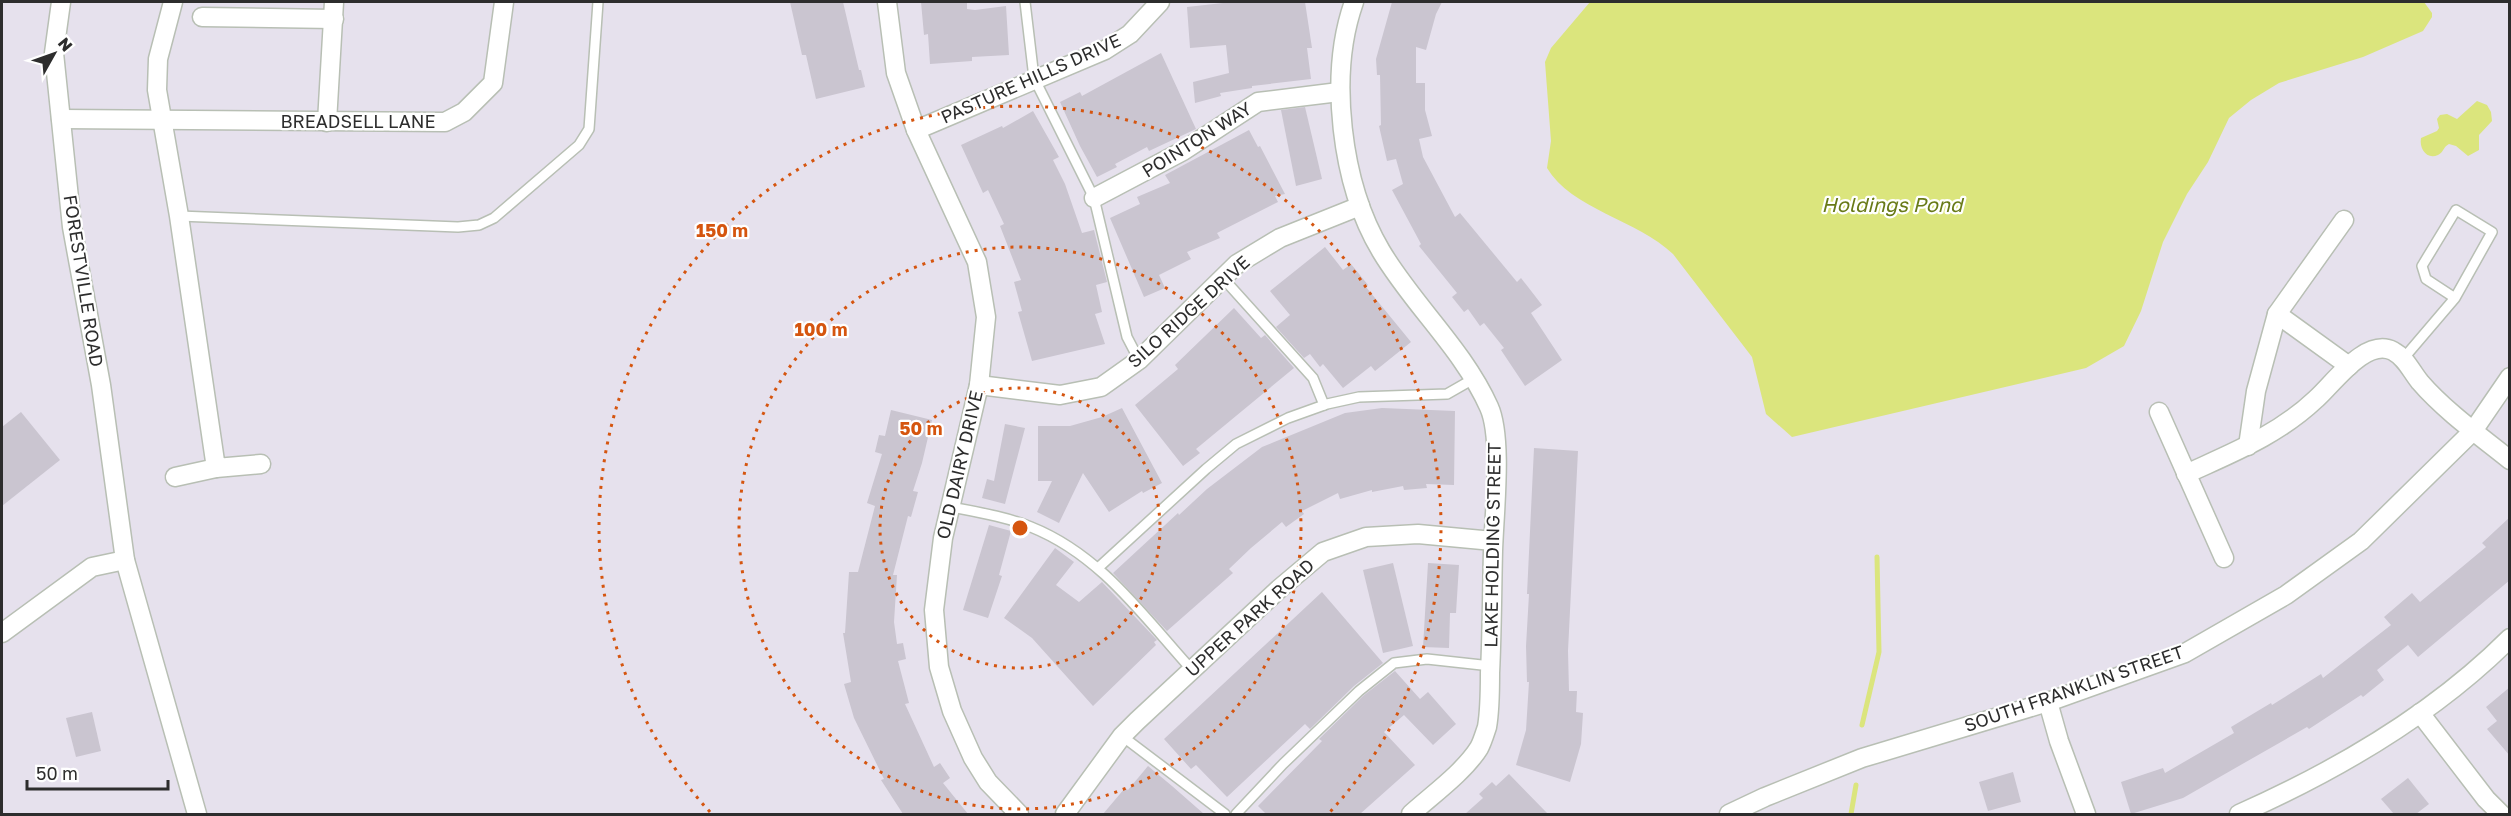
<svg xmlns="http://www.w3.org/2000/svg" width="2511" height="816" viewBox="0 0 2511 816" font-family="'Golos Text',sans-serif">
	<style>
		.water { fill: #dbe57d }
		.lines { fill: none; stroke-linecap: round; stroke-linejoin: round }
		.stream { stroke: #dbe57d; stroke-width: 5 }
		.building { fill: #cac5d0 }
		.lane-casing { stroke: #b8bfb4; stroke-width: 12 }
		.street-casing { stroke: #b8bfb4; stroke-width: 21 }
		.lane { stroke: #fff; stroke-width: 9 }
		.street { stroke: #fff; stroke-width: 18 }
		.ring { fill: none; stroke: #d5550f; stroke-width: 3; stroke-dasharray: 3 6 }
		.labels { text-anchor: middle; stroke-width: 4.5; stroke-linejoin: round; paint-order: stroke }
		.street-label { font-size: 18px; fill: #2d2d2d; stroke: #fff }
		.water-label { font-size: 20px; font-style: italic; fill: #687a17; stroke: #fff }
		.centre { fill: #d5550f; stroke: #fff; stroke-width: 3 }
		.ring-label { font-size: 18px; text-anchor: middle; font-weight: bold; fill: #d5550f; stroke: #fff; stroke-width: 4.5; stroke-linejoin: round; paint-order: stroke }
	</style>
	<rect width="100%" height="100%" fill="#e6e1ed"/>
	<!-- water -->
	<g class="water">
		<path d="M1590,2H2424L2432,13V17L2423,31L2363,57L2279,83L2251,100L2229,118L2208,162L2187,194L2163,242L2141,311L2124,346L2086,368L1792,437L1766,414L1752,357L1673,254C1638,220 1571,209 1547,168L1551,141L1545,62L1551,48Z"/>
		<path d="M2477,101L2487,105L2491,112L2492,121L2479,135V150L2468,156L2456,146L2449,144C2443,147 2444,152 2438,155C2427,160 2419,149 2421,138L2437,131L2439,128L2437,119L2440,115L2447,114L2457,119Z"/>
	</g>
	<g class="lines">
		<!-- stream -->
		<g class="stream">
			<path d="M1862,725L1879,652L1877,557"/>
			<path d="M1851,814L1856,785"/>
		</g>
	</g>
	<!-- building -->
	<g class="building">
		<path d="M790,2H843L859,70H861L865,87L816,99L806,55H802Z"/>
		<path d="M921,2H967V9L975,10L1006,6L1009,55L972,57V61L930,64L928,34L924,35Z"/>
		<path d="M1232,2H1305L1312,48H1307L1311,79L1252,86V88L1220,93L1221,96L1195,103L1193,82L1229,73L1226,45L1190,48L1187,7Z"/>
		<path d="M1392,2H1442L1436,14L1426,50L1416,47V83H1425V110L1432,136L1419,139L1423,157L1455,217L1460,213L1517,282L1521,278L1542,305L1531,313L1562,360L1525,386L1501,350L1504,348L1484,323L1480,326L1468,309L1464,312L1452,297L1457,293L1419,246L1421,244L1392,190L1403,184L1396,159L1387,161L1379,126L1381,125L1380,75H1377L1376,59Z"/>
		<path d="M1161,53L1196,129L1149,151L1147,147L1115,164L1117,167L1097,177L1080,146L1060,102L1080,92L1082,96Z"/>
		<path d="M1305,107L1322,179L1296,186L1281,110Z"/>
		<path d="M1033,111L1059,157L1053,160L1065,184L1082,233L1094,230L1107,282L1096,285L1102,312L1095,314L1105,344L1032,361L1018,312L1022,311L1014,282L1021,280L1000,226L1004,224L988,190L983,193L961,145L1002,126L1003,128Z"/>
		<path d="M1249,130L1258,147L1260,146L1285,194L1275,196L1278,202L1217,233L1220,238L1187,252L1191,259L1159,275L1165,288L1144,297L1110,218L1140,204L1137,197L1170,183L1165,175Z"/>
		<path d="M1325,247L1343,270L1351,264L1368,285L1366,287L1411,342L1375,371L1371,366L1343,388L1323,364L1320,367L1310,354L1304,358L1276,327L1290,315L1270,291Z"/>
		<path d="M1234,308L1261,338L1265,335L1294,368L1196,449L1200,453L1183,466L1135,405L1178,369L1175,365Z"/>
		<path d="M1122,408L1162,483L1143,493L1142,491L1109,512L1083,473L1059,523L1037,512L1052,481H1038V426H1070L1102,417Z"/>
		<path d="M1382,408L1455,411L1454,485L1426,484L1427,488L1404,490L1403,486L1372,492V490L1340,499L1338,493L1302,511L1304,514L1286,527L1282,522L1251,548L1229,569L1233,573L1167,631L1113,573L1178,513L1179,515L1207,489L1262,447L1345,413Z"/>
		<path d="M891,410L932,420L922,463L913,491L918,492L911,517L908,516L893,575H897L894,622L897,644L903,643L906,659L898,661L909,703L905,704L934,767L940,763L950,778L943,783L968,814H903L881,780L884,779L854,718L844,684L851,682L843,633H845L849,572H858L875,506L867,503L882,454L875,452L879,435L885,436Z"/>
		<path d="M21,412L60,460L2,506V427Z"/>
		<path d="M1005,424L1025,428L1005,504L982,498L987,479L994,481Z"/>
		<path d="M1534,448L1578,451L1568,651L1569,691H1577L1576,712L1583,713L1581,744L1570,782L1516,765L1526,730L1529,682H1527L1526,646L1529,594H1527Z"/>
		<path d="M2510,517V580L2418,657L2408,645L2377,670L2384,680L2363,697L2361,695L2309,729L2307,727L2183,798L2131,814L2121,782L2163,768L2165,773L2234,733L2231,727L2271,703L2272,705L2321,674L2323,678L2391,625L2384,617L2412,593L2420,602L2486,547L2482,543Z"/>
		<path d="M989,525L1011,531L999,575L1002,576L988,618L963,610Z"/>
		<path d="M1055,548L1074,562L1056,585L1079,602L1102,582L1157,640L1154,642L1156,645L1093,706L1032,638L1004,618Z"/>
		<path d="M1393,563L1413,646L1383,653L1363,570Z"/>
		<path d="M1428,563L1459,565L1456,613H1450L1449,648L1423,647Z"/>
		<path d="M1322,592L1383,663L1354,686L1310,729L1305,724L1227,797L1196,765L1191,769L1164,739Z"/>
		<path d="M1395,671L1420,699L1428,692L1456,724L1433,745L1404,715L1384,732L1415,765L1360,814H1266L1258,806L1322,741L1319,739L1363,696Z"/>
		<path d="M2510,687V756L2487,729L2497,721L2486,707Z"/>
		<path d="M92,712L101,751L76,757L66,718Z"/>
		<path d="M1148,766L1172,786L1204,814H1103L1125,788L1128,790Z"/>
		<path d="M2013,772L2021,802L1988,811L1979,782Z"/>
		<path d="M1509,774L1548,814H1465L1483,798L1479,794L1492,782L1496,786Z"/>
		<path d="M2408,778L2429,804L2416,814H2394L2381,799Z"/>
	</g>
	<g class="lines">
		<!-- lane casing -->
		<g class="lane-casing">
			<g id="lane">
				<path d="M1025,2L1034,78L1094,198L1127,337L1139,360"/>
				<path d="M179,216L458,227L479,225L494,218L579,145L589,129L598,2"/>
				<path d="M1222,277L1313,378L1324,405"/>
				<path d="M2403,359L2455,298L2492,232L2456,210L2422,266L2426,279L2455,298"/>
				<path d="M951,507C977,512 1007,517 1031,527C1101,555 1143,616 1192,670"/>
				<path d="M1098,568L1206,469L1236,444L1288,418L1327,404L1359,397L1447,394L1475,378"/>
				<path d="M1122,736L1225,814"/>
				<path d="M1236,814L1283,764L1359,691L1394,663L1427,659L1491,666"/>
			</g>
		</g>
		<!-- street casing -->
		<g class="street-casing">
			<g id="street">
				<path d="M61,2L54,53L72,227L101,385L125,560L197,814"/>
				<path d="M173,2L158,59L157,90L179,216L216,468L261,464"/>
				<path d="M887,2L896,73L916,130L977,262L986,317L979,385L943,538L934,610L939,667L952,711L973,758L988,782L1019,814"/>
				<path d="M1354,2C1328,75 1341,184 1381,251C1413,305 1463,349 1489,407C1503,438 1494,515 1493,551C1492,591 1492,632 1490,673C1490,691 1490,710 1487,727C1485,733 1482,743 1479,748C1464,772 1432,795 1411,814"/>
				<path d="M202,17L334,19"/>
				<path d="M61,119L445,122L464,112L493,83L504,2"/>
				<path d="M327,122L334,2"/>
				<path d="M916,130L1105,50L1130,34L1160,2"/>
				<path d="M1094,198L1183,151L1258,102L1339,92"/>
				<path d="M2277,314L2349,366"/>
				<path d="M979,385L1060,395L1101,387L1139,360L1237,264L1280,238L1360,206"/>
				<path d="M2159,412L2224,558"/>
				<path d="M2248,446L2256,391L2277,314L2344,220"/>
				<path d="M2186,474C2234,452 2278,435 2316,399C2334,383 2366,337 2393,351C2406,358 2411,371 2420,382C2444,410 2480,436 2510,460"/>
				<path d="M175,477L216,468"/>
				<path d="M2,633L92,567L125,560"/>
				<path d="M2048,702L2059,741L2086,814"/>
				<path d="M2420,713L2486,799L2501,814"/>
				<path d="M1065,814L1122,736L1137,721L1279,589L1323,552L1366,537L1418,534L1493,541"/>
				<path d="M1729,814L1765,797L1862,758L2048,702L2185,653L2286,595L2361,541L2473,431L2510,377"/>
				<path d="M2239,814C2336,771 2434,714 2510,638"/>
			</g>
		</g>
		<!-- lane -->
		<use href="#lane" class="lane"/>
		<!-- street -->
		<use href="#street" class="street"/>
	</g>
	<!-- distance rings -->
	<g class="ring">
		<circle cx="1020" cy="528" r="140"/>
		<circle cx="1020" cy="528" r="281"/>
		<path d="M710 812A421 421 0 1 1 1330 812"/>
	</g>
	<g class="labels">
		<!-- street labels -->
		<g class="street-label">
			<text transform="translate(1031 79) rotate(-24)" y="6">PASTURE HILLS DRIVE</text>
			<text x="358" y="128">BREADSELL LANE</text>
			<text transform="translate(1197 140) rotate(-32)" y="6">POINTON WAY</text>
			<text transform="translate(83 281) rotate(81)" y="6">FORESTVILLE ROAD</text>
			<text transform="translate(1189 312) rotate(-42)" y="6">SILO RIDGE DRIVE</text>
			<text transform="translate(960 465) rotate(-77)" y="6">OLD DAIRY DRIVE</text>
			<text transform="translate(1493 545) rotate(-89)" y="6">LAKE HOLDING STREET</text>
			<text transform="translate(1250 618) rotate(-42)" y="6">UPPER PARK ROAD</text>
			<text transform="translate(2074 689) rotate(-19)" y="6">SOUTH FRANKLIN STREET</text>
		</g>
		<!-- water labels -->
		<g class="water-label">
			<text x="1892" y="212">Holdings Pond</text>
		</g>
	</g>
	<circle cx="1020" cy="528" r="9" class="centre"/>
	<g class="ring-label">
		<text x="722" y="237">150 m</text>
		<text x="821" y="336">100 m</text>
		<text x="921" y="435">50 m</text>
	</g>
	<!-- border -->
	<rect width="2511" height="816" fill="none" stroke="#2d2d2d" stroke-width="6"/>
	<!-- north arrow -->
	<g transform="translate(54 54) rotate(50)" stroke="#ffffff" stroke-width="4.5" paint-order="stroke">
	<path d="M0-4.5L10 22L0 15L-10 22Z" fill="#2d2d2d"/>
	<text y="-9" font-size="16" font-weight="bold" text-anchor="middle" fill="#2d2d2d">N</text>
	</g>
	<!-- scale -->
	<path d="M27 780v9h141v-9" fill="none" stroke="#2d2d2d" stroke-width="3"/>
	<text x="36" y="780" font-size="18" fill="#2d2d2d" stroke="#ffffff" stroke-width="4.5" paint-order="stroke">50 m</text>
</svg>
